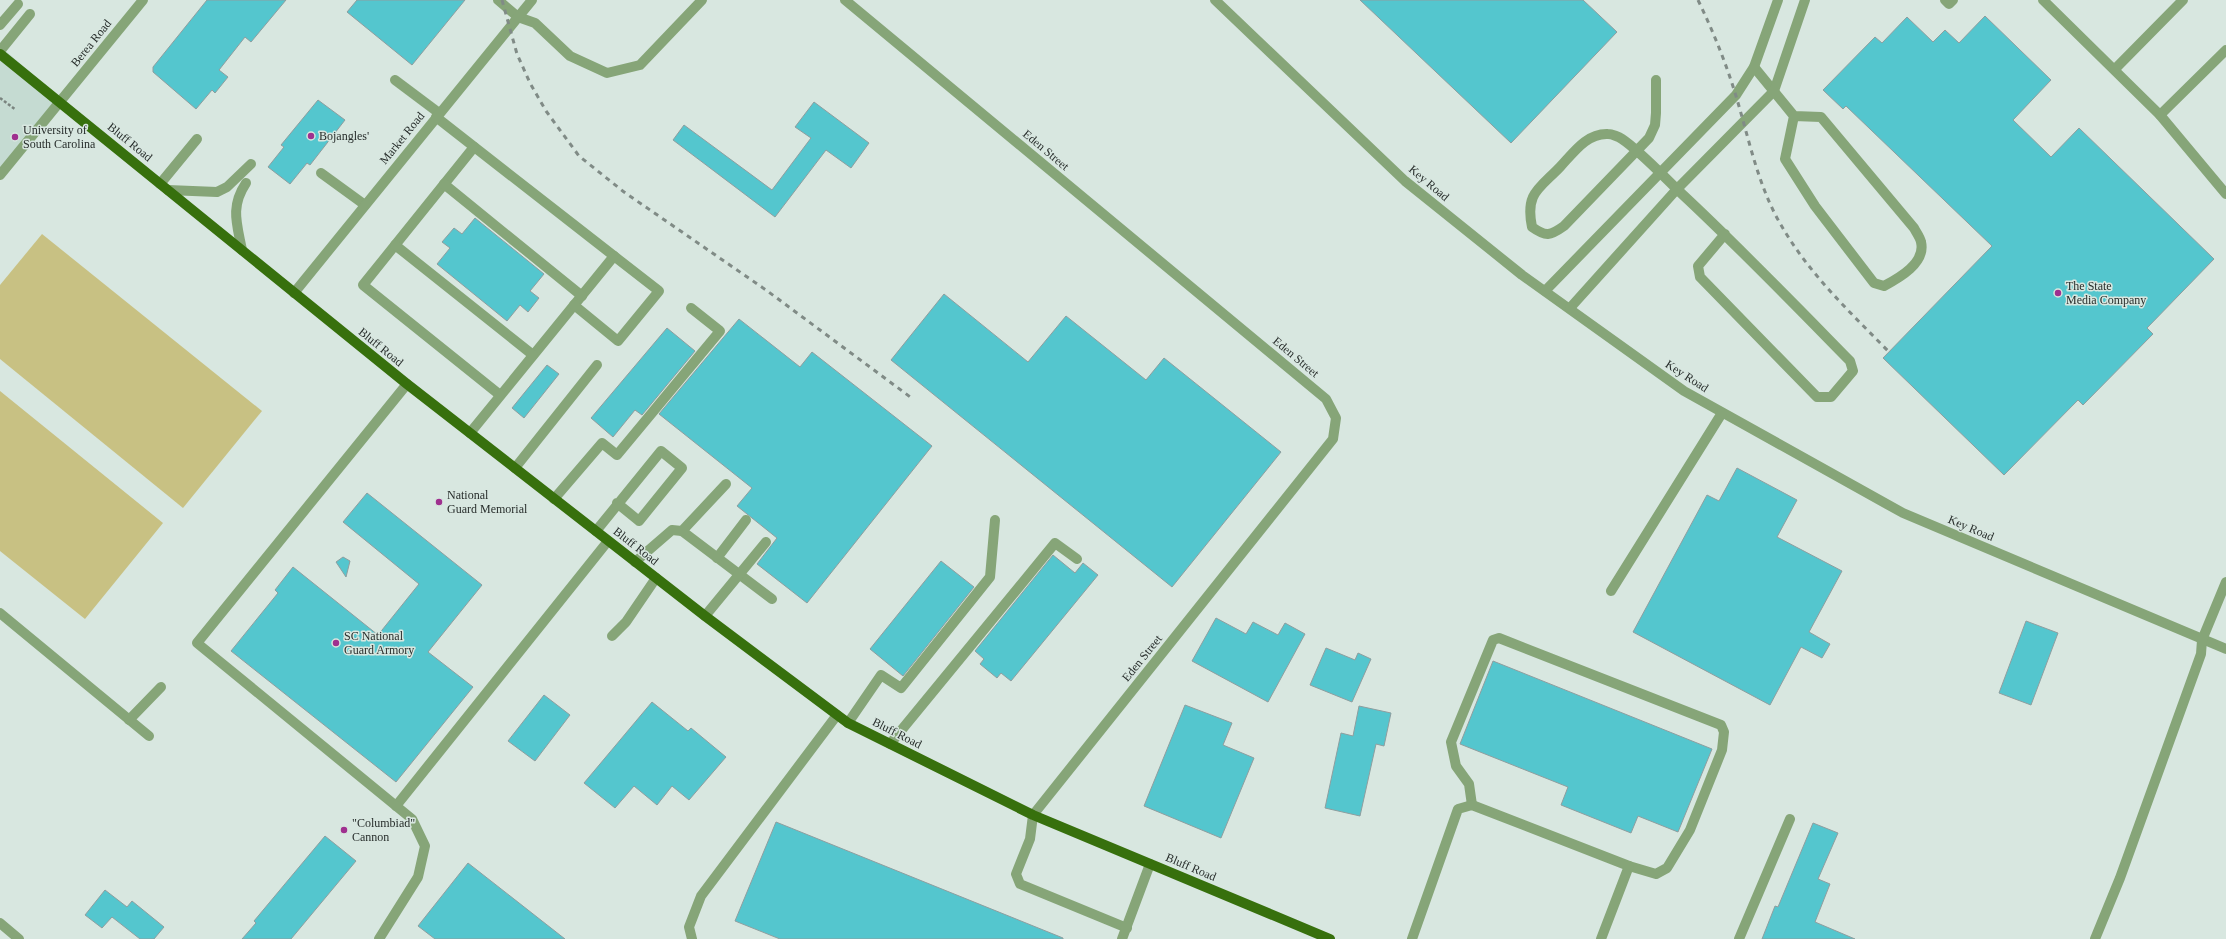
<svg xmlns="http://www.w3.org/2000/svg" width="2226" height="939" viewBox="0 0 2226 939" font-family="'Times New Roman',serif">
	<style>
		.built { fill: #c5dbd2 }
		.green { fill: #c8c183 }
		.building { fill: #54c6ce; stroke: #8e9e9f }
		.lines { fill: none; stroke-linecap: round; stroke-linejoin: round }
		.path { stroke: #7a847f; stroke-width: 2.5; stroke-dasharray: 3 2; stroke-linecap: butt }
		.minor { stroke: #86a578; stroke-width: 10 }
		.major { stroke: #37700d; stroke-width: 10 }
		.rail { stroke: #808b86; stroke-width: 3; stroke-dasharray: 5 5; stroke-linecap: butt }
		.poi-dot { fill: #9f308f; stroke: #d8e7e0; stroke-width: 1.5 }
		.labels { text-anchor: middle; stroke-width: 3; stroke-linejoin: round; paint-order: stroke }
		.street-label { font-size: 12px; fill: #272d2b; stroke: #d8e7e0 }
		.poi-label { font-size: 12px; fill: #272d2b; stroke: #d8e7e0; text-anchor: start }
	</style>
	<rect width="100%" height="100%" fill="#d8e7e0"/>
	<!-- built -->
	<path class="built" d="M0,46L61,99L0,175Z"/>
	<!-- green -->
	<g class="green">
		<path d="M42,234L262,411L183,508L0,359V285Z"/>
		<path d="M0,391L163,523L85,619L0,551Z"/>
	</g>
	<!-- building -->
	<g class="building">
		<path d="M207,0H286L251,42L245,37L219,70L228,77L215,93L212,90L196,109L153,72V67Z"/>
		<path d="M357,0H465L412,65L347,12Z"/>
		<path d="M1360,0H1583L1617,32L1511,143Z"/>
		<path d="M1985,16L2051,80L2013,120L2051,157L2079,128L2214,259L2147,328L2153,334L2083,405L2078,400L2004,475L1883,358L1992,246L1846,106L1843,109L1823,90L1875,37L1882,43L1907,17L1933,42L1945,30L1959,43Z"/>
		<path d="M318,100L345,120L310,165L307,163L290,184L268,167L284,147L281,145Z"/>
		<path d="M814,102L869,143L851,168L826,150L775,217L673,140L684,125L772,190L811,138L795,127Z"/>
		<path d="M475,218L544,274L530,291L539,298L528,312L520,305L507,321L437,264L450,248L442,242L454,228L462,234Z"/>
		<path d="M944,294L1028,362L1066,316L1146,380L1164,358L1281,452L1172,587L891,360Z"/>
		<path d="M739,319L800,367L812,352L932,446L807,603L757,564L777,538L737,506L752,488L659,414Z"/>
		<path d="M667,328L695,351L642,415L635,410L613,437L591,418Z"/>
		<path d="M547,365L559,374L524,418L512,408Z"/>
		<path d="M1737,468L1797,500L1777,537L1842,571L1809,632L1830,644L1822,658L1801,647L1770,705L1633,632L1707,495L1719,501Z"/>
		<path d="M367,493L482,585L428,652L473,687L396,782L231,651L278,593L275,590L293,567L378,635L419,584L343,522Z"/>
		<path d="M1053,555L1075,573L1083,563L1098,575L1011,681L1001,673L997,678L980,664L984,659L975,651Z"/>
		<path d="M343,557L350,561L346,577L336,562Z"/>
		<path d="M941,561L974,587L903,676L870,649Z"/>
		<path d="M1216,618L1246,634L1253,622L1278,635L1285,623L1305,634L1268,702L1192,661Z"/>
		<path d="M2026,621L2058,633L2031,705L1999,693Z"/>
		<path d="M1326,648L1355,660L1358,653L1371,659L1352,702L1310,685Z"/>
		<path d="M1493,661L1712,749L1678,832L1638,816L1631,833L1561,805L1568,787L1460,744Z"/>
		<path d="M544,695L570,715L535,761L508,741Z"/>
		<path d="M652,702L688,731L691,728L726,757L689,800L672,786L657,805L634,786L615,808L584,783Z"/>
		<path d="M1185,705L1232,723L1223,745L1254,758L1221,838L1144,806Z"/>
		<path d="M1359,706L1391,713L1384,746L1376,744L1360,816L1325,808L1341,733L1353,736Z"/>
		<path d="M776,822L1063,938V939H780L735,921Z"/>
		<path d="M1813,823L1838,833L1818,879L1830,884L1815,922L1855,939H1762L1775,906L1778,907Z"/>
		<path d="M325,836L356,861L291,939H242L256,923L254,921Z"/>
		<path d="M468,863L565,939H435L418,926Z"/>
		<path d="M105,890L127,907L132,901L164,927L154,939H140L112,917L102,928L85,915Z"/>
	</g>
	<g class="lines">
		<!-- path -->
		<path class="path" d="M0,98L16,110"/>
		<!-- minor -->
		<g class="minor">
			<path d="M498,0L518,17L535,23L570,56L607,73L640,65L702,0"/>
			<path d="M845,0L1326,399L1336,418L1333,439L1033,815L1030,839L1016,874L1020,884L1127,928"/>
			<path d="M1215,0L1405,181L1522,275L1684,391L1903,513L2226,649"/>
			<path d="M1945,0L1949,4L1953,0"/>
			<path d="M2043,0L2160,115L2226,194"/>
			<path d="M0,25L18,4"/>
			<path d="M0,51L30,14"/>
			<path d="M1754,67L1794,116L1821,117L1914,228C1916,232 1920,237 1921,242C1926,263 1899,278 1884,286L1874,283L1815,206L1785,159L1794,116"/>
			<path d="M2115,69L2183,0"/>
			<path d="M395,80L439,113"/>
			<path d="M1656,80V113L1655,125L1649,138L1564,226C1550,236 1546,237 1532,227C1525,193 1539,189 1560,167C1574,152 1587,133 1608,134C1612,134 1619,137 1622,139C1640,151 1666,179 1682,194C1740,248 1795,305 1850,361L1853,371L1831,397H1817L1700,277L1698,266L1725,234"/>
			<path d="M2160,115L2226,50"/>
			<path d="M436,117L614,256L470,433"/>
			<path d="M474,147L363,285L500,395"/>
			<path d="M321,173L365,205"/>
			<path d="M0,175L143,0"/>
			<path d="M160,184L197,139"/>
			<path d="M444,184L582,296"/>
			<path d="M168,190L217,192L227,187L251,164"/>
			<path d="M395,245L533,355"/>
			<path d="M242,250C237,224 230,207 246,183"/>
			<path d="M1545,291L1736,95L1754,67L1778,0"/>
			<path d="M294,293L532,0"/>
			<path d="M574,305L618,341L659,291L614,256"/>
			<path d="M1570,308L1677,189L1774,91L1805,0"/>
			<path d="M515,468L597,365"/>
			<path d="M554,499L602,443L617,455L720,331L691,308"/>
			<path d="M596,531L661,451L682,468L639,521L617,503"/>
			<path d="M682,531L772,599"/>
			<path d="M717,558L746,520"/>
			<path d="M635,562L672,530L682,531L726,484"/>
			<path d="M1611,591L1722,413"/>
			<path d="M0,613L149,736"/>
			<path d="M705,616L766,542"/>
			<path d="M612,636L626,622L656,578"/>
			<path d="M129,720L161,687"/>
			<path d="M848,723L881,675L901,688L990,577L995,520"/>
			<path d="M890,744L1055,543L1077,559"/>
			<path d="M1472,805L1469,784L1456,766L1451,742L1493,640L1499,638L1721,725L1724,732L1722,750L1690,830L1667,868L1656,874L1629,866"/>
			<path d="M396,806L608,541"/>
			<path d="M0,923L19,939"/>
			<path d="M379,939L418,877L425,846L412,819L197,643L407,384"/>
			<path d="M692,939L689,927L701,896L837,715"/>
			<path d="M1122,939L1150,864"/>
			<path d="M1412,939L1458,809L1472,805L1629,866L1601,939"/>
			<path d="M1739,939L1790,819"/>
			<path d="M2095,939L2120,878L2201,654L2202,640L2226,582"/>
		</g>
		<!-- major -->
		<path class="major" d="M0,54L407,384L705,616L848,723L1033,815L1330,939"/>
		<!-- rail -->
		<g class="rail">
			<path d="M502,0L517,54L530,83L546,111L579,156L624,192L766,290L913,399"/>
			<path d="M1698,0C1713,31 1726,63 1736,96C1749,139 1758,186 1781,225C1809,274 1850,312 1889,352"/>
		</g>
	</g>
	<!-- markers -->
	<g class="poi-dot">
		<circle cx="311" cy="136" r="4"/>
		<circle cx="15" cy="137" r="4"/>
		<circle cx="2058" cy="293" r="4"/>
		<circle cx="439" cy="502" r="4"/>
		<circle cx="336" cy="643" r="4"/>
		<circle cx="344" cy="830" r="4"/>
	</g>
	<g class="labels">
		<!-- street labels -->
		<g class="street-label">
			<text transform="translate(91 43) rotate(-51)" y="4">Berea Road</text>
			<text transform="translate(402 138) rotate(-51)" y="4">Market Road</text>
			<text transform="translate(130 142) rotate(39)" y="4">Bluff Road</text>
			<text transform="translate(1046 150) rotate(40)" y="4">Eden Street</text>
			<text transform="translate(1429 183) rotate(40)" y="4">Key Road</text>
			<text transform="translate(381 347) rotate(39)" y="4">Bluff Road</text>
			<text transform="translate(1296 357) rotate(40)" y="4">Eden Street</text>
			<text transform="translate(1687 376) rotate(33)" y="4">Key Road</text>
			<text transform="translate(1971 528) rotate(23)" y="4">Key Road</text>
			<text transform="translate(636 546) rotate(38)" y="4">Bluff Road</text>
			<text transform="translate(1142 658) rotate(-51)" y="4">Eden Street</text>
			<text transform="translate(897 733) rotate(27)" y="4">Bluff Road</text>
			<text transform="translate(1191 867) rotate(23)" y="4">Bluff Road</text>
		</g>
		<!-- poi labels -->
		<g class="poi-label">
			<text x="23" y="134">University of<tspan x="23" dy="14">South Carolina</tspan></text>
			<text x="319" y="140">Bojangles'</text>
			<text x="2066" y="290">The State<tspan x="2066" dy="14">Media Company</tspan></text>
			<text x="447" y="499">National<tspan x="447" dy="14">Guard Memorial</tspan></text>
			<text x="344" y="640">SC National<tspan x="344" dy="14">Guard Armory</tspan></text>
			<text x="352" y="827">"Columbiad"<tspan x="352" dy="14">Cannon</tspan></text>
		</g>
	</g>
</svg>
